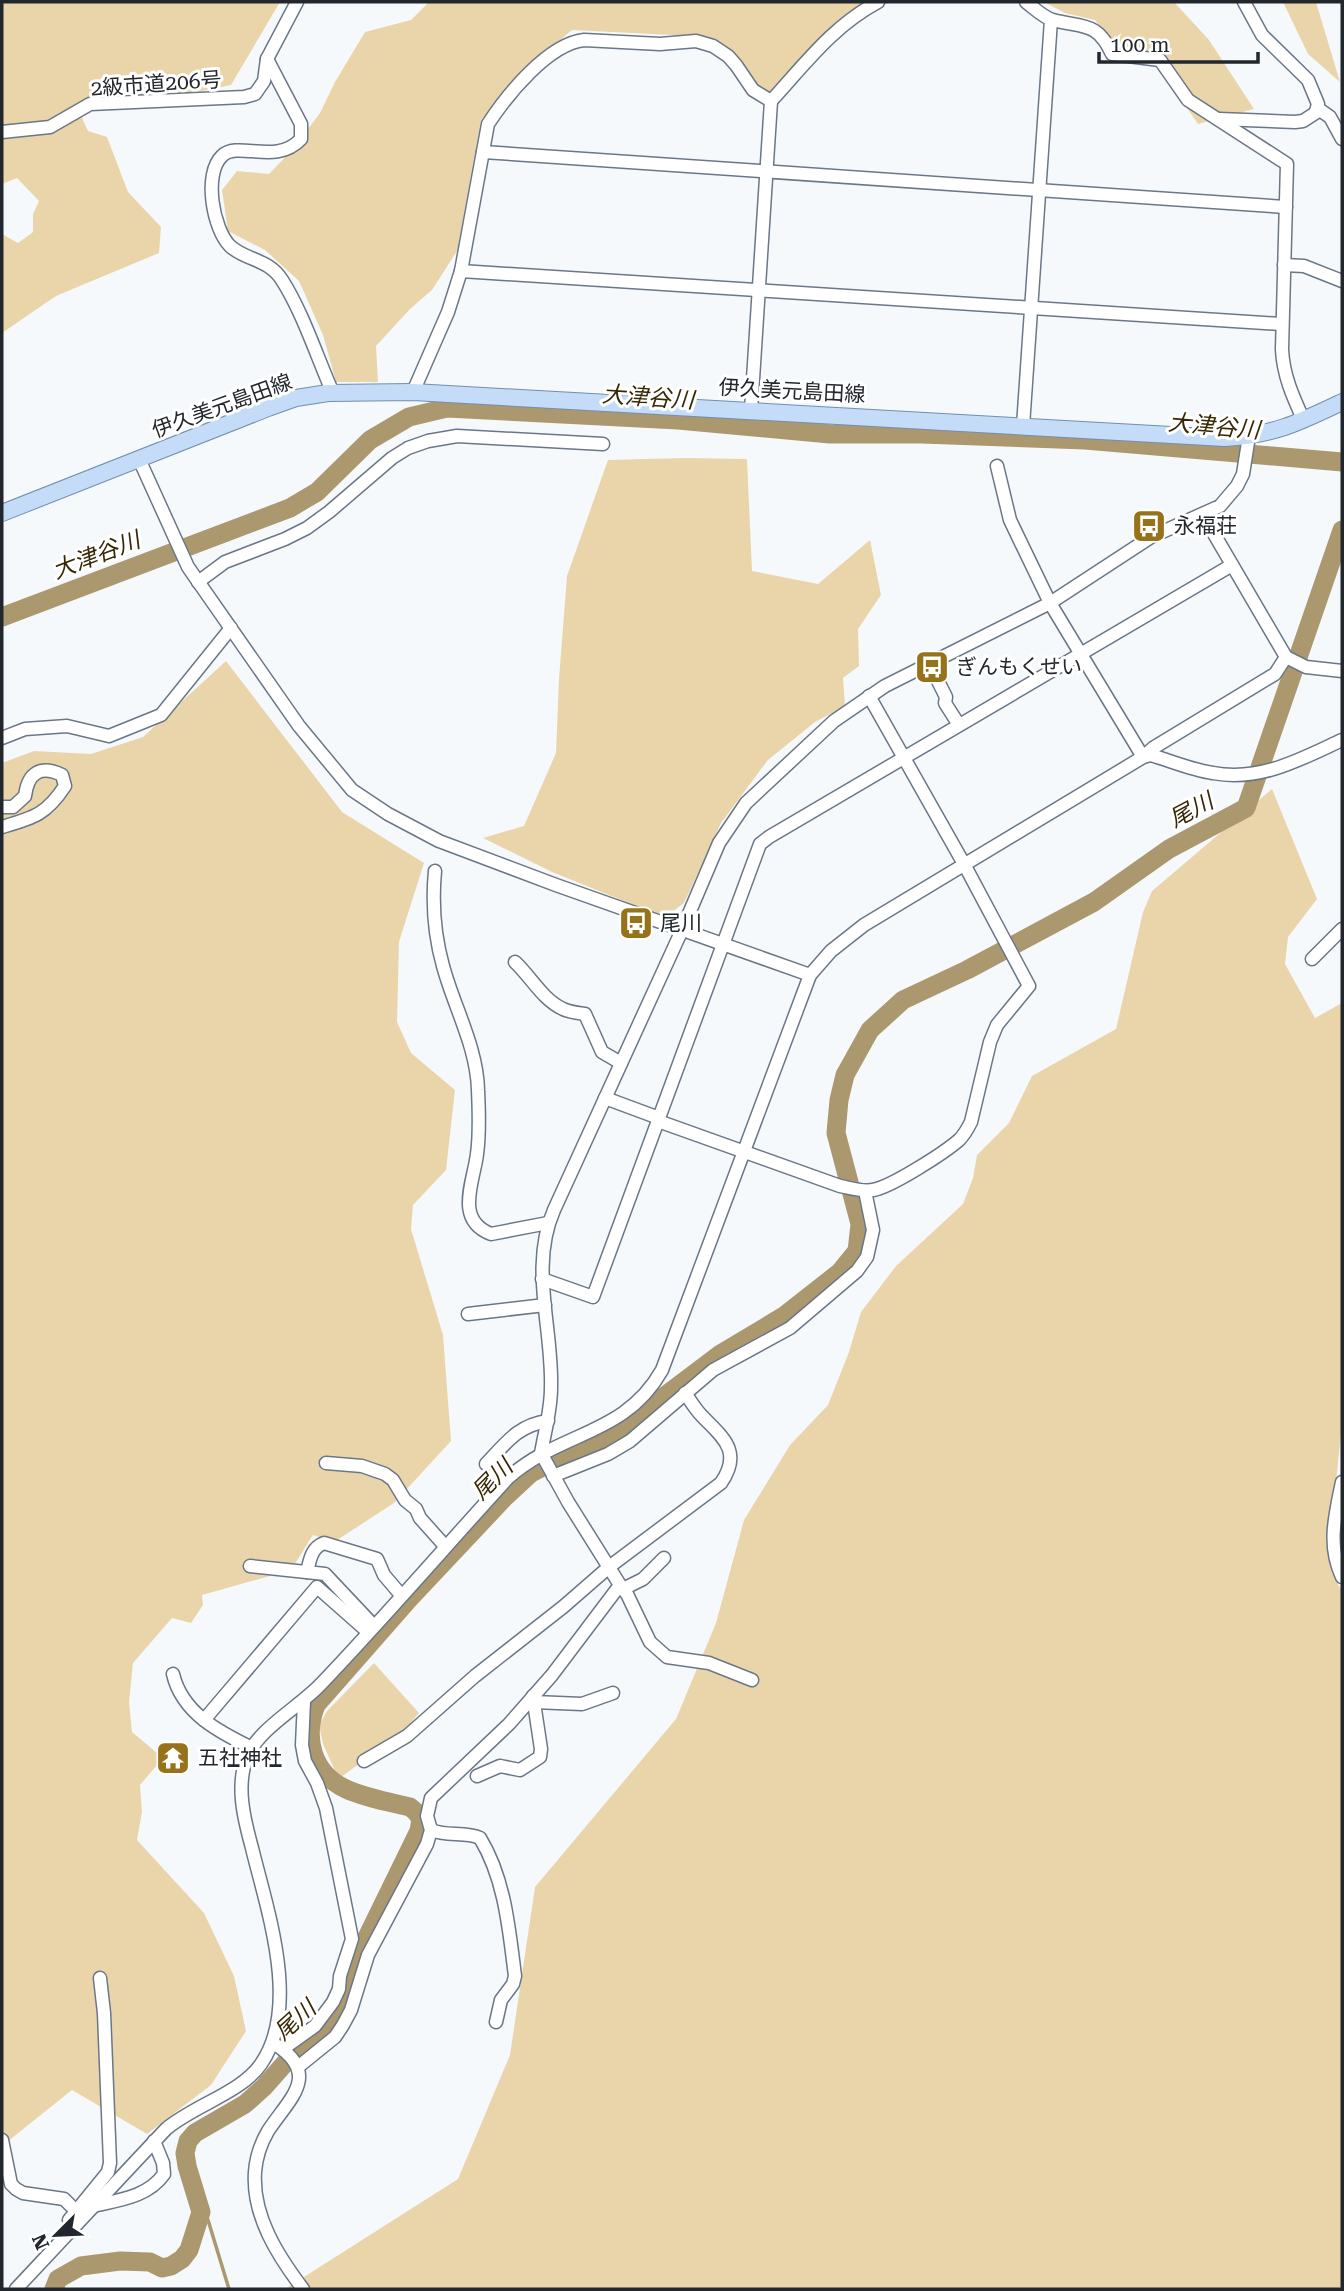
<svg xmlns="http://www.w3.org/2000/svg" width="1344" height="2291" viewBox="0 0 1344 2291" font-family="'Roboto Serif','Noto Sans JP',serif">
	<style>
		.green { fill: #ead5ab }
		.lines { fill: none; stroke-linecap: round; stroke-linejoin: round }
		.stream { stroke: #ac986f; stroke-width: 3.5 }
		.river { stroke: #ac986f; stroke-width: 19 }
		.minor-casing { stroke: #6a7786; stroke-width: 15 }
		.major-casing { stroke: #728eae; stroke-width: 18 }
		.minor { stroke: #fff; stroke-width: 12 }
		.major { stroke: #c4dcf8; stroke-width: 16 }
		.labels { text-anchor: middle; stroke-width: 6; stroke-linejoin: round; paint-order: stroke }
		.street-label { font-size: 21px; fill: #22272d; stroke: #fff }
		.poi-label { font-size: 21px; fill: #22272d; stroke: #fff; text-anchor: start }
		.water-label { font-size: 23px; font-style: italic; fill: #372804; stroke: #fff }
	</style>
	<rect width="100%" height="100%" fill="#f6f9fc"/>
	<!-- green -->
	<g class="green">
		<path d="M2,2H280L231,85L162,99L78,109L88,131L107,137L128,192L161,227L159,253L56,296L2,333V234L18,243L33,232V214L39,201L17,178L2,184Z"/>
		<path d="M429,2H873L834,25L773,96L754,84L692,36L572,30L535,61L481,120L457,251L432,290L410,309L376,346L378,382H336L323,335L299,281L265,250L228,231L222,190L237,171L269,174L293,149L320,113L335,82L365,32L411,20Z"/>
		<path d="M1044,2H1174L1209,40L1254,109L1198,124L1155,61L1136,48L1115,45L1095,20L1065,13Z"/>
		<path d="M1283,2H1316L1340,82L1308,54Z"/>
		<path d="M685,458L747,459L752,571L818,584L870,540L881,595L858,629L859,666L843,678L845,706L815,722L768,760L721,823L684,903L672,912L656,914L552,872L483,838L524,826L556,753L559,679L567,576L608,460Z"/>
		<path d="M226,661L342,812L424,863L399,942L397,1022L411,1053L455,1090L446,1170L413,1205L411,1229L443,1335L451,1441L394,1503L334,1542L313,1535L291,1570L202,1595L203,1605L191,1623L172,1618L133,1663L129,1702L132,1732L163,1758L140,1785L142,1812L137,1840L204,1913L234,1976L246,2031L211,2085L147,2134L72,2090L2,2146V763L34,751L91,754L143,737Z"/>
		<path d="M1272,789L1317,899L1288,937L1285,964L1315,1018L1342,1003V1423L1331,1532L1338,1585L1342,1590V2289H285L458,2179L510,2055L535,1887L676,1719L716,1623L744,1520L790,1445L828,1405L849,1352L861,1312L896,1266L963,1204L973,1178L977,1155L1009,1123L1032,1076L1116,1029L1143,912L1152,891Z"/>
		<path d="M374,1663L419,1713L402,1733L341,1777L336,1773L323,1744L319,1725L327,1711Z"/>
	</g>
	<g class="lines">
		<!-- stream -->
		<path class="stream" d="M201,2212L208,2220L229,2289"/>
		<!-- river -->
		<g class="river">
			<path d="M2,617L290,508L317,492L370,440L409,417L447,408L678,420L830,434H922L1085,440L1342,462"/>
			<path d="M54,2289L58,2279L81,2266L120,2261L150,2262L162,2268L171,2266L182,2259L189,2250L201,2212L187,2166L185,2153L188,2141L195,2133L245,2104L264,2087L294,2053L322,2033L335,2020L346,1996L355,1962L419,1831L421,1819L416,1812L410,1807C389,1802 366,1798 346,1789C312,1773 303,1738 316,1705L409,1599L505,1497L531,1473L554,1461L609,1438L719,1355L784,1316L840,1272L857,1251L860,1224L836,1133L839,1100L845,1075L870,1030L903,1000L967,970L1094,902L1169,849L1246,808L1342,530"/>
		</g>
		<!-- minor casing -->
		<g class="minor-casing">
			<g id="minor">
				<path d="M1026,2C1034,8 1044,18 1053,20C1083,28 1097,21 1112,54L1160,60L1188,100L1287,164L1282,349C1283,375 1293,397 1304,421"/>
				<path d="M1244,2L1262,35L1308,80L1318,104L1316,111"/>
				<path d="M267,59L301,124V139C276,166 238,140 222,156C203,174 213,229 230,246C246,261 268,258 282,280C303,313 317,357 333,393"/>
				<path d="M1219,119L1295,122L1303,121L1320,110L1330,117L1342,139"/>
				<path d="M2,132L50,127L90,104L244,97L255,94L264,81L267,59L297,2"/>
				<path d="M483,152L1286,207"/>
				<path d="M1284,265L1304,266L1342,281"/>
				<path d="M461,271L1281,324"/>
				<path d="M413,392L448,312L461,271L488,124C507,95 548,44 584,40L660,44L696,41L713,46L728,56L736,65L753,90L771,101C805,64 833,26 878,2"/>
				<path d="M751,410L771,101"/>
				<path d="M1023,426L1051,20"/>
				<path d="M997,466L1010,520L1050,603L1143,757L1153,748L1275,674L1286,657"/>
				<path d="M1203,515L1286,657L1306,667L1342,671"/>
				<path d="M198,582L225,562L285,539L307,528L329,512L392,458L408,448L428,441L457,436L603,444"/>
				<path d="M929,663L946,697L945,703L959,725"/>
				<path d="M2,738L25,729L67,726L109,736L161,715L231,628"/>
				<path d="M2,807H13L25,796C28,772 41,765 62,775L65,786C46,815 33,818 2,827"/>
				<path d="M435,871C432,903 434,934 443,966C454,1007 477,1047 478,1090C479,1111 480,1133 477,1154C474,1181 454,1220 491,1234L548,1223"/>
				<path d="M1312,959L1342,929"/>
				<path d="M515,962C531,977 543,1000 563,1009C569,1012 578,1013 585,1014L602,1052L621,1063"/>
				<path d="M810,975L831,951L864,925L1143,757L1151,755C1171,761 1192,770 1213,773C1260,782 1301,759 1342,740"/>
				<path d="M605,1098L659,1118"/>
				<path d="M658,1121L840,1186C850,1188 862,1192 873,1190C891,1187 944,1153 959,1140C964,1135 968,1128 971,1122L990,1042L997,1025L1029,986L964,864L869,696"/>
				<path d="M542,1279L593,1297L760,844L769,837L1232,565"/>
				<path d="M468,1314L545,1305"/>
				<path d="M326,1463L362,1466L385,1474L393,1480L405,1500L416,1509L420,1518L445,1546"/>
				<path d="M486,1464C506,1443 518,1425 548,1421"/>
				<path d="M553,1476L608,1454L630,1441L713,1370L790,1328L857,1271L867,1257L873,1230L865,1191"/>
				<path d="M1342,1482C1335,1516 1327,1545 1342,1577"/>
				<path d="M250,1566L325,1574L374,1626"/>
				<path d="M307,1572C310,1560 311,1548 324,1543L377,1559L384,1575L401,1595"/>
				<path d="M620,1585L627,1594L650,1642L667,1657L709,1663L752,1680"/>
				<path d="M623,1589L643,1579L664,1558"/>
				<path d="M173,1674C182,1713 219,1732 252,1748"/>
				<path d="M534,1702L582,1704L613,1693"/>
				<path d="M204,1720L317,1587L368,1632"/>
				<path d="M364,1761L407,1736L475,1676L563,1607L609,1567L721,1483C743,1451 722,1437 702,1416C695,1409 690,1400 685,1393"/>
				<path d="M477,1776L500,1766L520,1770L540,1757L541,1749L533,1696"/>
				<path d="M431,1830C447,1837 465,1831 480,1838C505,1879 509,1929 515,1976L513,1984L501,2000L496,2022"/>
				<path d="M278,2046C321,2076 288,2100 268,2131C261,2143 256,2158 255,2172C252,2216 278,2256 303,2289"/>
				<path d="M283,2049L315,2026L333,2002L339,1989L340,1976L352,1939L326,1808L317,1783L305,1761L302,1745L304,1701"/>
				<path d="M298,2067L335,2037L343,2025L351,2010L368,1955L427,1844L431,1830L427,1816L431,1798L509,1724L552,1675L620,1585L568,1502L541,1453C545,1431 551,1410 551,1388C553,1328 529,1267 554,1210L682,930L719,843L746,803L834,721L885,686L1050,603L1151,537L1220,506L1237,486L1243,474L1249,436"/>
				<path d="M2,2140L11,2184L16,2189L23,2193L64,2199L76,2211"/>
				<path d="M93,2206C119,2200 148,2197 164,2174L163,2163L154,2141"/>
				<path d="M75,2225L69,2220L108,2172L110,2163L104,2013L100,1978"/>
				<path d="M16,2289L166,2129C194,2105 241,2093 261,2064C301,2006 267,1910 252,1848C244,1819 235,1784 248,1755C260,1728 299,1707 320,1685C384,1618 445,1547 508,1478C560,1431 625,1436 662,1370L810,975L556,885L439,841L388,814L352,790L299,726L188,567L139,459"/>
			</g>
		</g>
		<!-- major casing -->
		<g class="major-casing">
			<path id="major" d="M2,513L268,408L296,398L328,393L413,392L1225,438C1274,435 1298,423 1342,402"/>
		</g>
		<!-- minor -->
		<use href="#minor" class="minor"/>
		<!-- major -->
		<use href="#major" class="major"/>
	</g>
	<!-- icons -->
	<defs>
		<g id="bus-square" transform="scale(1.75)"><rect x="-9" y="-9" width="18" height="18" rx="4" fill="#96721b" stroke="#fff"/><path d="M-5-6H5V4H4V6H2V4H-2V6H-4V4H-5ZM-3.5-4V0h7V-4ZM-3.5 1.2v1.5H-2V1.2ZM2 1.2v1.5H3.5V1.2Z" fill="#fff"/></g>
		<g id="temple-square" transform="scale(1.75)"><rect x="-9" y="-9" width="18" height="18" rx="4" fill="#96721b" stroke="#fff"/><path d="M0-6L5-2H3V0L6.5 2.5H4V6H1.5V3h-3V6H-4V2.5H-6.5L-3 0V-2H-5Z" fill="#fff"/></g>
	</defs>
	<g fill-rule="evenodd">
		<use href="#bus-square" x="1149" y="526"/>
		<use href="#bus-square" x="932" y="667"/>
		<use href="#bus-square" x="636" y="923"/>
		<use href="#temple-square" x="173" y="1758"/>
	</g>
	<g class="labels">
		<!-- street labels -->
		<g class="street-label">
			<text transform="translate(156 84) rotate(-4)" y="7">2級市道206号</text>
			<text transform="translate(792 391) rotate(3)" y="7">伊久美元島田線</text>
			<text transform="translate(222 406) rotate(-20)" y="7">伊久美元島田線</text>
		</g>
		<!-- poi labels -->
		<g class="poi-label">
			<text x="1174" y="533">永福荘</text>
			<text x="956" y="674">ぎんもくせい</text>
			<text x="660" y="930">尾川</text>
			<text x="198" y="1765">五社神社</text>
		</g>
		<!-- water labels -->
		<g class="water-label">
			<text transform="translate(648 397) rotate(4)" y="8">大津谷川</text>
			<text transform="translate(1214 426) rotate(5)" y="8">大津谷川</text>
			<text transform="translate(96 555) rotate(-21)" y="8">大津谷川</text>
			<text transform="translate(1191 810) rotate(-28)" y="8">尾川</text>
			<text transform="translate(492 1479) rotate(-45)" y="8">尾川</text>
			<text transform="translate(295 2020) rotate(-42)" y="8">尾川</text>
		</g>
	</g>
	<!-- border -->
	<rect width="1344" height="2291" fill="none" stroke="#22272d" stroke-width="7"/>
	<!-- north arrow -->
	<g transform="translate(56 2235) rotate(246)" stroke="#ffffff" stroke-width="5" paint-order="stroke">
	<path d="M0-5L12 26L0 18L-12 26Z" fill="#22272d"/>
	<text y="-10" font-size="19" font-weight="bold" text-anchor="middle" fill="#22272d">N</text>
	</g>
	<!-- scale -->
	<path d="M1099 52v10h159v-10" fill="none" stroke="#22272d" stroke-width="3.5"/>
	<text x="1110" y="52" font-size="21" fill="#22272d" stroke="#ffffff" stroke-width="5" paint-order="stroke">100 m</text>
</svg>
